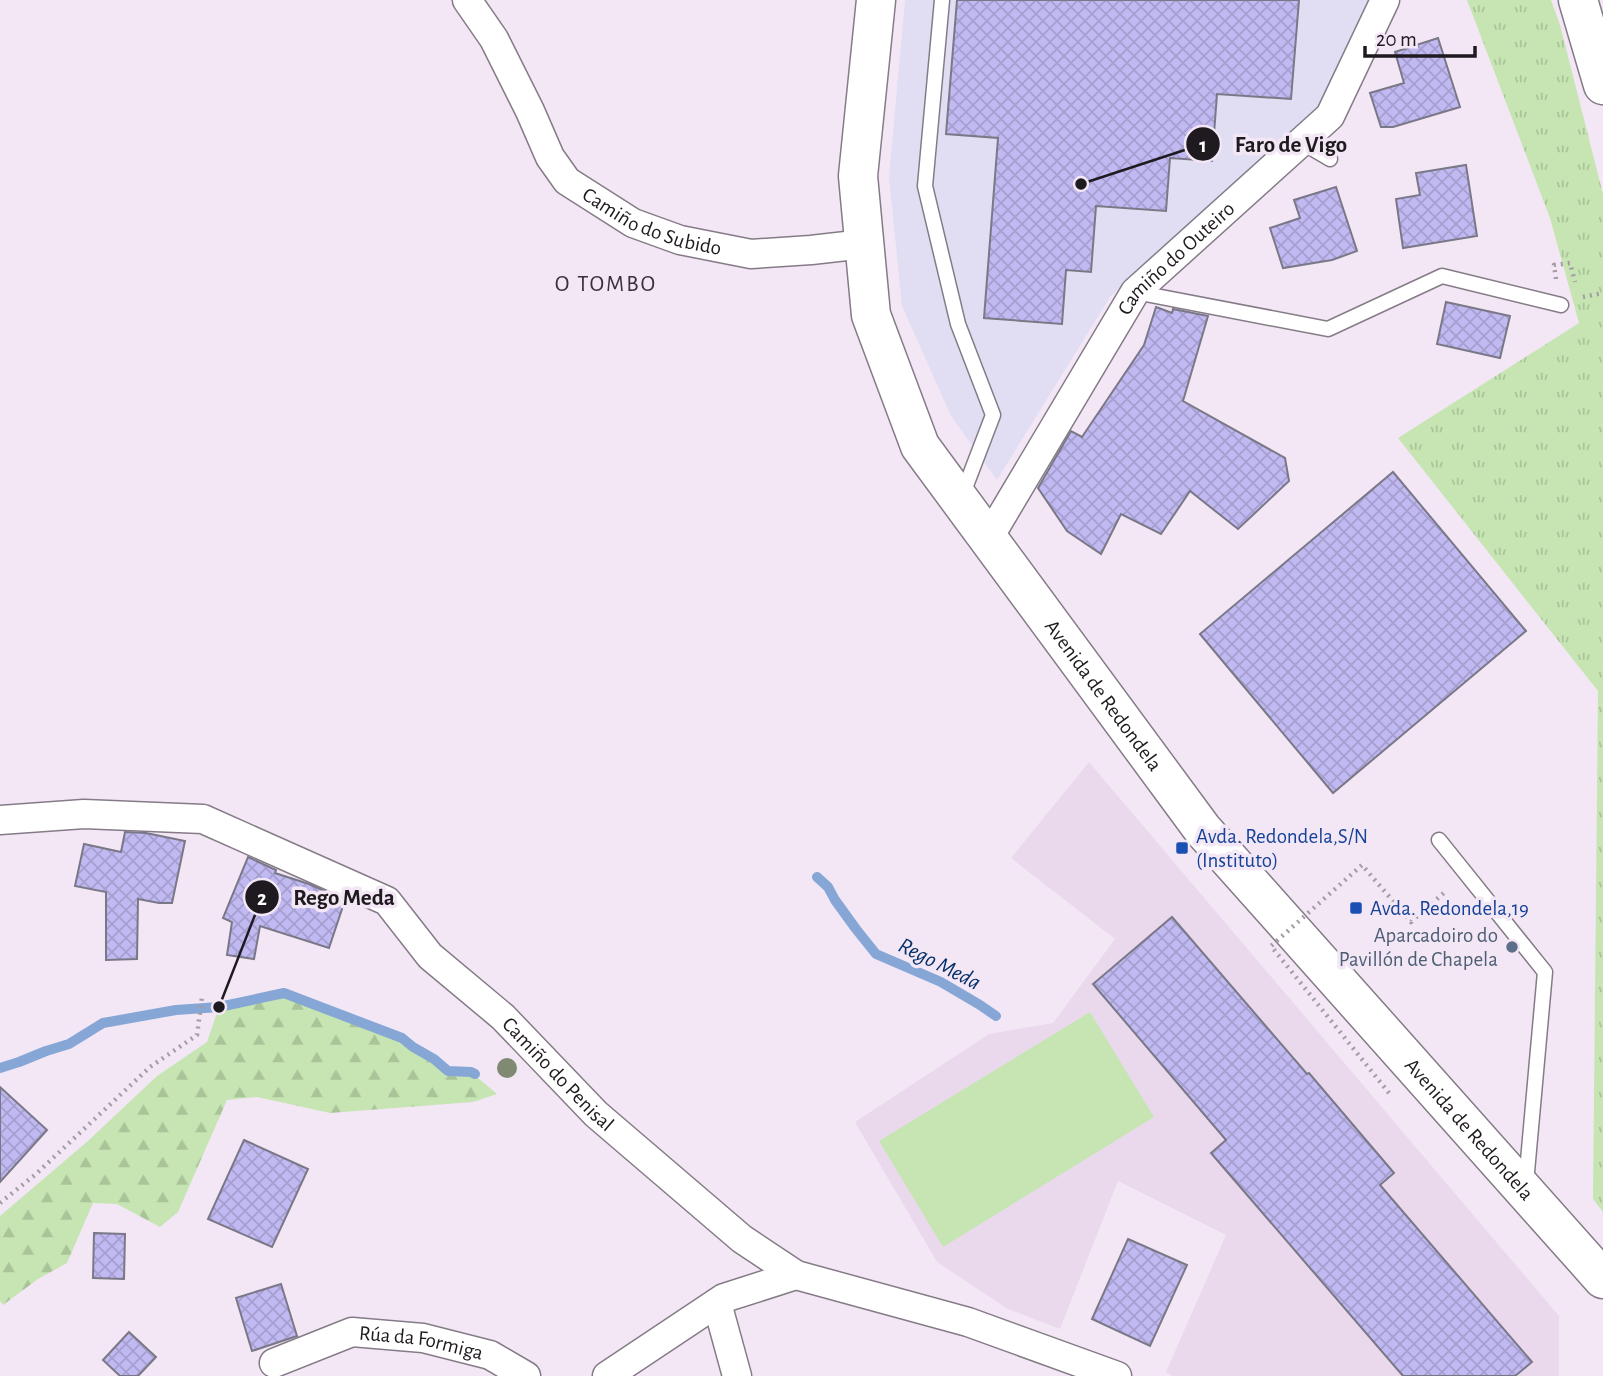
<svg xmlns="http://www.w3.org/2000/svg" width="1603" height="1376" viewBox="0 0 1603 1376" font-family="'Alegreya Sans',sans-serif">
	<style>
		.commercial { fill: #e1def4 }
		.built { fill: #ead9ed }
		.grass { fill: url(#grass-tufts) }
		.forest { fill: url(#forest-firs) }
		.garden { fill: #c6e5b2 }
		.lines { fill: none; stroke-linecap: round; stroke-linejoin: round }
		.stream { stroke: #86a7d6; stroke-width: 10 }
		.building { fill: url(#building-cross-hatch); stroke: #7a7887; stroke-width: 2 }
		.lane-casing { stroke: #857b87; stroke-width: 17 }
		.street-casing { stroke: #857b87; stroke-width: 31 }
		.highway-casing { stroke: #857b87; stroke-width: 41 }
		.path { stroke: #a49ba6; stroke-width: 4.5; stroke-dasharray: 2 5; stroke-linecap: butt }
		.lane { stroke: #fff; stroke-width: 14 }
		.street { stroke: #fff; stroke-width: 28 }
		.highway { stroke: #fff; stroke-width: 38 }
		.path-bridge { stroke: #a49ba6; stroke-width: 4.5; stroke-dasharray: 2 5; stroke-linecap: butt }
		.tree { fill: #808a72 }
		.transit-dot { fill: #1a4fb4; stroke: #f3e7f5; stroke-width: 2.5 }
		.service-dot { fill: #5c6f8a; stroke: #f3e7f5; stroke-width: 2.5 }
		.labels { text-anchor: middle; stroke-width: 7; stroke-linejoin: round; paint-order: stroke }
		.street-label { font-size: 21px; fill: #1f1a1f; stroke: #f3e7f5 }
		.transit-label { font-size: 21px; fill: #164399; stroke: #f3e7f5; text-anchor: start }
		.service-label { font-size: 21px; fill: #4e5e75; stroke: #f3e7f5; text-anchor: end }
		.neighbourhood-label { font-size: 23px; letter-spacing: 2px; fill: #3a313c; stroke: #f3e7f5 }
		.water-label { font-size: 23px; font-style: italic; fill: #063069; stroke: #f3e7f5 }
		.leader { fill: none; stroke: #1f1a1f; stroke-width: 2.5 }
		.callout-dot { fill: #1f1a1f; stroke: #f3e7f5; stroke-width: 2.5 }
		.mark-label { font-size: 21px; text-anchor: middle; font-weight: bold; fill: #fff }
		.callout-label { font-size: 23px; text-anchor: middle; font-weight: bold; fill: #1f1a1f; stroke: #f3e7f5; stroke-width: 7; stroke-linejoin: round; paint-order: stroke }
	</style>
	<defs>
		<pattern id="grass-tufts" width="24" height="20" patternUnits="userSpaceOnUse" patternTransform="scale(1.75)"><rect width="24" height="20" fill="#c6e5b2"/><path d="M3 7l-1-3M5 7V3M7 7l1-3M15 17l-1-3M17 17v-4M19 17l1-3" fill="none" stroke="#aac499"/></pattern>
		<pattern id="forest-firs" width="22" height="20" patternUnits="userSpaceOnUse" patternTransform="scale(1.75)"><rect width="22" height="20" fill="#c6e5b2"/><path d="M5 1l3.5 6h-7zM16 11l3.5 6h-7z" fill="#aac499"/></pattern>
		<pattern id="building-cross-hatch" width="8" height="8" patternUnits="userSpaceOnUse" patternTransform="scale(1.75)"><rect width="8" height="8" fill="#c1b9f2"/><path d="M0 0l8 8M0 8l8-8" fill="none" stroke="#a59ecf"/></pattern>
	</defs>
	<rect width="100%" height="100%" fill="#f3e7f5"/>
	<!-- commercial -->
	<path class="commercial" d="M905,0H1374L1324,109L1110,297L997,480L951,416L902,306L889,177Z"/>
	<!-- built -->
	<path class="built" d="M1089,762L1559,1316V1376H1172L1166,1372L1226,1235L1118,1181L1060,1329L1008,1309L937,1262L855,1122L989,1034L1053,1023L1115,939L1011,858Z"/>
	<!-- grass -->
	<path class="grass" d="M1467,0H1551L1560,25L1603,194V1212L1593,1199L1598,691L1398,438L1579,323L1550,218Z"/>
	<!-- forest -->
	<path class="forest" d="M284,993L402,1038L413,1047L434,1059L448,1071L471,1072L497,1094L473,1102L330,1113L257,1097L227,1100L178,1212L160,1227L117,1204L93,1203L67,1263L38,1279L3,1305L0,1301V1216L89,1140L157,1076L207,1042L219,1007Z"/>
	<!-- garden -->
	<path class="garden" d="M1090,1012L1154,1117L943,1247L879,1141Z"/>
	<g class="lines">
		<!-- stream -->
		<g class="stream">
			<path d="M817,877L828,887L835,900L856,929L876,954L941,982L980,1005L996,1016"/>
			<path d="M0,1068L19,1062L46,1051L69,1044L103,1023L176,1010L219,1007L284,993L402,1038L413,1047L434,1059L448,1071L471,1072L475,1074"/>
		</g>
	</g>
	<!-- building -->
	<g class="building">
		<path d="M957,0H1299L1291,99L1217,94L1212,161L1170,158L1166,211L1096,206L1091,272L1066,270L1062,324L984,318L998,138L946,134Z"/>
		<path d="M1438,38L1460,107L1393,127H1381L1370,93L1404,83L1395,52Z"/>
		<path d="M1466,165L1477,236L1403,248L1396,199L1420,195L1416,173Z"/>
		<path d="M1336,187L1357,251L1332,260L1283,268L1270,228L1300,218L1294,200Z"/>
		<path d="M1446,302L1510,316L1500,358L1437,344Z"/>
		<path d="M1156,307L1172,313L1173,309L1208,316L1183,401L1285,458L1289,481L1238,529L1190,491L1161,534L1121,514L1101,554L1067,531L1038,488L1071,431L1082,437L1144,345Z"/>
		<path d="M1393,472L1526,631L1333,793L1200,634Z"/>
		<path d="M125,832L146,833L185,841L172,903H159L138,899L137,959L106,960V892L75,886L84,844L121,852Z"/>
		<path d="M248,857L276,870L275,873L309,884L345,900L329,948L260,926L254,959L227,955L232,922L223,918Z"/>
		<path d="M1172,917L1307,1074L1309,1073L1394,1173L1380,1185L1532,1362L1515,1376H1403L1211,1153L1226,1140L1093,984Z"/>
		<path d="M0,1087L47,1130L0,1182Z"/>
		<path d="M244,1140L308,1169L272,1247L208,1219Z"/>
		<path d="M94,1233L125,1234L124,1279L93,1278Z"/>
		<path d="M1128,1239L1187,1265L1150,1346L1092,1319Z"/>
		<path d="M281,1284L297,1336L252,1351L236,1298Z"/>
		<path d="M129,1332L156,1357L138,1376H120L103,1360Z"/>
	</g>
	<g class="lines">
		<!-- lane casing -->
		<g class="lane-casing">
			<g id="lane">
				<path d="M942,0L925,186L958,324L993,415L962,496"/>
				<path d="M1301,142L1330,159"/>
				<path d="M1135,292L1328,329L1442,276L1561,305"/>
				<path d="M1439,840L1545,972L1526,1183"/>
			</g>
		</g>
		<!-- street casing -->
		<g class="street-casing">
			<g id="street">
				<path id="s1" d="M467,0L494,39L530,111L550,157L567,181L633,223L680,240L751,254L811,250L864,244"/>
				<path id="s2" d="M988,539L1135,292L1330,116L1385,0"/>
				<path id="s3" d="M0,820L84,814L203,819L387,901L430,956L503,1017L596,1114L742,1239L796,1275L968,1322L1117,1376"/>
				<path d="M717,1303L737,1376"/>
				<path id="s4" d="M274,1363L352,1332L423,1338L490,1355L526,1376"/>
				<path d="M607,1376L724,1298L796,1275"/>
			</g>
		</g>
		<!-- highway casing -->
		<g class="highway-casing">
			<g id="highway">
				<path id="s5" d="M876,0L858,176L871,315L920,446L1203,830L1603,1279"/>
				<path d="M1578,0L1603,85"/>
			</g>
		</g>
		<!-- path -->
		<g class="path">
			<path d="M1556,279L1554,265L1570,263L1575,282"/>
			<path d="M1583,297L1603,293"/>
			<path d="M0,1203L36,1174L150,1067L197,1035L202,997"/>
		</g>
		<!-- lane -->
		<use href="#lane" class="lane"/>
		<!-- street -->
		<use href="#street" class="street"/>
		<!-- highway -->
		<use href="#highway" class="highway"/>
		<!-- path-bridge -->
		<path class="path-bridge" d="M1389,1093L1271,946L1362,865L1411,922L1446,891"/>
	</g>
	<!-- trees -->
	<circle class="tree" cx="507" cy="1068" r="10"/>
	<!-- markers -->
	<g class="transit-dot">
		<rect x="1175" y="841" width="14" height="14" rx="3.5"/>
		<rect x="1349" y="901" width="14" height="14" rx="3.5"/>
	</g>
	<circle class="service-dot" cx="1512" cy="947" r="7"/>
	<g class="labels">
		<!-- street labels -->
		<g class="street-label">
			<text dy="7" stroke="none"><textPath href="#s1" startOffset="303">Camiño do Subido</textPath></text>
			<text dy="7" stroke="none"><textPath href="#s2" startOffset="340">Camiño do Outeiro</textPath></text>
			<text dy="7" stroke="none"><textPath href="#s5" startOffset="766">Avenida de Redondela</textPath></text>
			<text dy="7" stroke="none"><textPath href="#s3" startOffset="649">Camiño do Penisal</textPath></text>
			<text dy="7" stroke="none"><textPath href="#s5" startOffset="1334">Avenida de Redondela</textPath></text>
			<text dy="7" stroke="none"><textPath href="#s4" startOffset="154">Rúa da Formiga</textPath></text>
		</g>
		<!-- transit labels -->
		<g class="transit-label">
			<text x="1196" y="843">Avda. Redondela,S/N<tspan x="1196" dy="24">(Instituto)</tspan></text>
			<text x="1370" y="915">Avda. Redondela,19</text>
		</g>
		<!-- service labels -->
		<g class="service-label">
			<text x="1498" y="942">Aparcadoiro do<tspan x="1498" dy="24">Pavillón de Chapela</tspan></text>
		</g>
		<!-- neighbourhood labels -->
		<g class="neighbourhood-label">
			<text x="606" y="291">O TOMBO</text>
		</g>
		<!-- water labels -->
		<g class="water-label">
			<text transform="translate(940 963) rotate(27)" y="8">Rego Meda</text>
		</g>
	</g>
	<!-- callouts -->
	<path class="leader" d="M1081 184L1203 144M219 1007L262 897"/>
	<g class="callout-dot">
		<circle cx="1081" cy="184" r="7"/>
		<circle cx="219" cy="1007" r="7"/>
		<circle cx="1203" cy="144" r="18"/>
		<circle cx="262" cy="897" r="18"/>
	</g>
	<g class="mark-label">
		<text x="1203" y="152">1</text>
		<text x="262" y="905">2</text>
	</g>
	<g class="callout-label">
		<text x="1291" y="152">Faro de Vigo</text>
		<text x="344" y="905">Rego Meda</text>
	</g>
	<!-- scale -->
	<path d="M1365 46v10h110v-10" fill="none" stroke="#1f1a1f" stroke-width="3.5"/>
	<text x="1376" y="46" font-size="21" fill="#1f1a1f" stroke="#f3e7f5" stroke-width="5" paint-order="stroke">20 m</text>
</svg>
